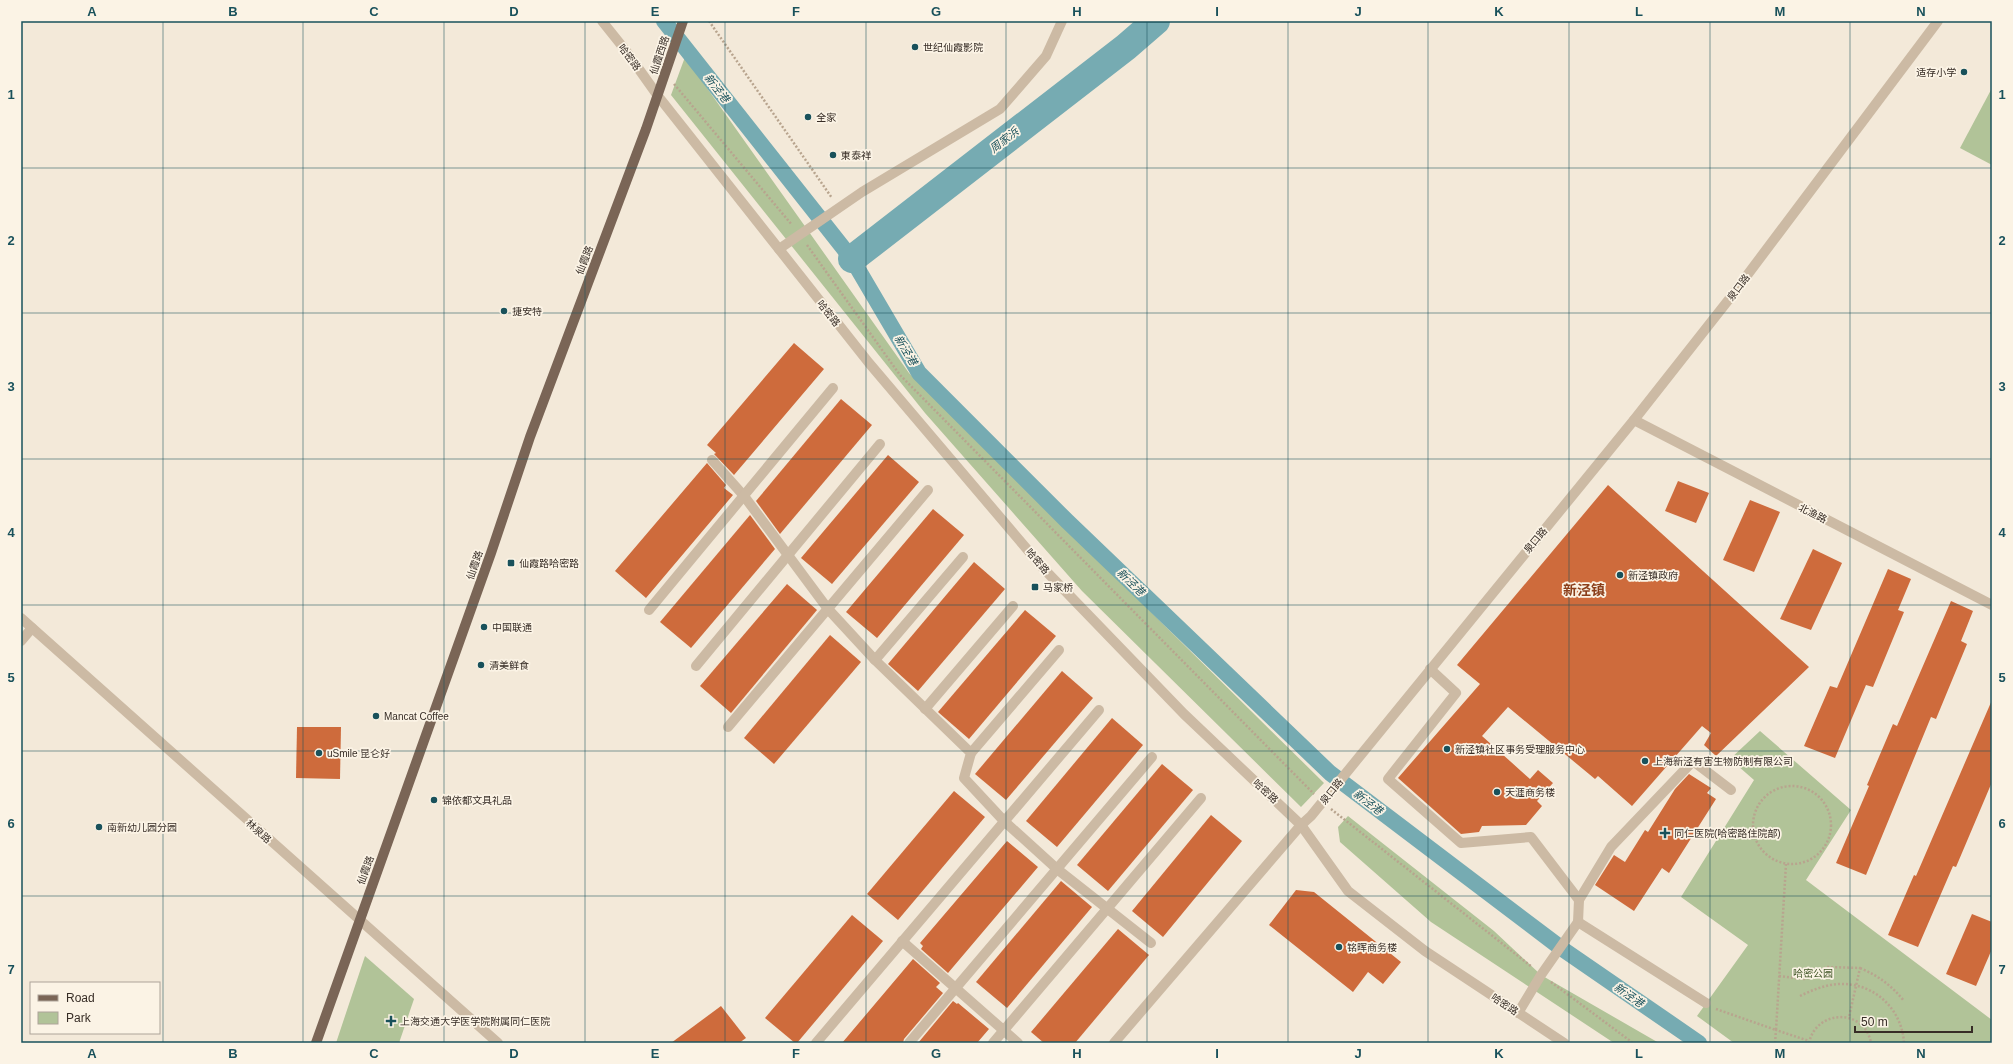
<svg xmlns="http://www.w3.org/2000/svg" width="2013" height="1064" viewBox="0 0 2013 1064" font-family="Arial,'Noto Sans SC',sans-serif">
	<style>
		.green { fill: #b1c398 }
		.lines { fill: none; stroke-linecap: round; stroke-linejoin: round }
		.canal { stroke: #76abb2; stroke-width: 16 }
		.river { stroke: #76abb2; stroke-width: 28 }
		.building { fill: #ce6b3c }
		.path { stroke: #b8a48e; stroke-width: 2.5; stroke-dasharray: 2 2; stroke-linecap: butt }
		.minor { stroke: #ccbaa4; stroke-width: 10 }
		.major { stroke: #7a6556; stroke-width: 10 }
		.grid { fill: none; stroke: #19515b; stroke-width: 1; stroke-opacity: 0.55 }
		.poi-dot { fill: #19515b; stroke: #fbf3e5; stroke-width: 1.5 }
		.labels { text-anchor: middle; stroke-width: 3.5; stroke-linejoin: round; paint-order: stroke }
		.poi-label { font-size: 10px; fill: #372d26; stroke: #fbf3e5; text-anchor: start }
		.street-label { font-size: 10px; fill: #372d26; stroke: #fbf3e5 }
		.park-label { font-size: 10px; fill: #425728; stroke: #fbf3e5 }
		.water-label { font-size: 11px; font-style: italic; fill: #19515b; stroke: #fbf3e5 }
		.district-label { font-size: 14px; font-weight: bold; fill: #8b3e1a; stroke: #fbf3e5 }
		.neatline { fill: none; stroke: #19515b; stroke-width: 1.5 }
		.grid-label { font-size: 13px; text-anchor: middle; font-weight: bold; fill: #19515b }
	</style>
	<rect width="100%" height="100%" fill="#f3e9d9"/>
	<!-- green -->
	<g class="green">
		<path d="M685,57L909,373L1324,783L1301,807L1082,591L925,413L671,95Z"/>
		<path d="M1992,88V165L1960,148Z"/>
		<path d="M1760,731L1851,810L1806,880L1992,1020V1043H1734L1697,1016L1748,945L1681,897L1754,780L1730,759Z"/>
		<path d="M1348,816L1494,931L1541,975L1659,1043H1614L1431,922L1340,842L1338,827Z"/>
		<path d="M365,956L414,999L399,1043H336Z"/>
	</g>
	<g class="lines">
		<!-- canal -->
		<path class="canal" d="M664,21L852,259L919,373L1067,521L1330,773L1561,948L1699,1043"/>
		<!-- river -->
		<path class="river" d="M852,259L1126,47L1156,21"/>
	</g>
	<!-- building -->
	<g class="building">
		<path d="M794,343L824,369L734,475L714,454L716,453L707,445Z"/>
		<path d="M841,399L872,425L780,534L756,501Z"/>
		<path d="M888,455L919,482L832,584L801,558Z"/>
		<path d="M707,463L726,485L724,488L733,495L646,598L615,571Z"/>
		<path d="M1678,481L1709,493L1696,523L1665,511Z"/>
		<path d="M1608,485L1809,667L1716,756L1704,745L1711,733L1702,726L1632,806L1598,776L1595,779L1508,707L1482,736L1530,779L1538,770L1553,783L1537,801L1542,806L1526,825L1482,826L1479,832L1461,834L1398,778L1480,684L1457,665Z"/>
		<path d="M1750,500L1780,512L1754,572L1723,560Z"/>
		<path d="M933,509L964,535L877,638L846,612Z"/>
		<path d="M750,515L775,549L691,648L660,622Z"/>
		<path d="M1813,549L1842,563L1811,630L1780,619Z"/>
		<path d="M974,562L1005,589L918,691L888,664Z"/>
		<path d="M1888,569L1911,579L1898,610L1904,612L1873,687L1866,685L1835,758L1804,746L1830,686L1837,688Z"/>
		<path d="M787,584L817,610L731,713L700,686Z"/>
		<path d="M1951,601L1973,611L1961,641L1967,644L1936,719L1931,717L1866,875L1836,863L1869,786L1867,785L1893,724L1897,726Z"/>
		<path d="M1025,610L1056,636L969,739L938,712Z"/>
		<path d="M830,635L861,662L774,764L744,738Z"/>
		<path d="M1062,671L1093,698L1006,800L975,774Z"/>
		<path d="M1992,700V782L1956,867L1953,866L1918,947L1888,935L1914,875L1916,876Z"/>
		<path d="M1112,718L1143,745L1057,847L1026,821Z"/>
		<path d="M297,727H341L340,779L296,778Z"/>
		<path d="M1162,764L1193,790L1108,891L1077,865Z"/>
		<path d="M1689,774L1711,788L1707,793L1716,799L1669,873L1662,868L1634,911L1595,885L1614,855L1625,862L1645,830L1648,832L1675,789Z"/>
		<path d="M954,791L985,817L898,920L867,894Z"/>
		<path d="M1211,815L1242,841L1163,937L1132,911Z"/>
		<path d="M1007,841L1038,867L948,973L921,949L923,946L920,943Z"/>
		<path d="M1061,881L1092,907L1007,1008L976,982Z"/>
		<path d="M1296,890L1314,892L1401,962L1383,984L1368,972L1353,992L1269,925Z"/>
		<path d="M1972,914L1992,922V949L1976,986L1946,974Z"/>
		<path d="M852,915L883,941L797,1043H795L765,1018Z"/>
		<path d="M1118,929L1149,955L1075,1043H1044L1031,1032Z"/>
		<path d="M913,959L940,983L936,987L943,993L904,1039L903,1043H842Z"/>
		<path d="M953,1001L957,1004L958,1003L989,1029L977,1043H918Z"/>
		<path d="M721,1006L746,1038L739,1043H671Z"/>
	</g>
	<g class="lines">
		<!-- path -->
		<g class="path">
			<path d="M709,21L832,198"/>
			<path d="M674,84L792,225"/>
			<path d="M807,245L900,375L1314,794"/>
			<circle cx="1792" cy="825" r="39"/>
			<path d="M1331,809L1532,967"/>
			<path d="M1860,968C1879,976 1892,986 1904,1001"/>
			<path d="M1779,976L1804,979L1812,977L1819,970L1827,967L1860,968L1849,1017"/>
			<path d="M1551,982L1633,1043"/>
			<path d="M1800,996C1812,990 1825,985 1838,984C1873,982 1902,1008 1904,1043"/>
			<path d="M1716,1009L1776,1030L1786,864"/>
			<path d="M1775,1043L1776,1030L1809,1041"/>
			<path d="M1809,1043C1816,1009 1865,1008 1871,1043"/>
		</g>
		<!-- minor -->
		<g class="minor">
			<path d="M602,21L626,51L658,96L869,363L1043,568L1184,714L1301,825L1348,891L1425,951L1564,1043"/>
			<path d="M779,249L862,192L1000,109L1046,56L1062,21"/>
			<path d="M1634,420L1992,605"/>
			<path d="M712,460L744,496L828,609L875,660L971,753L964,778L1004,821L1057,869L1151,943"/>
			<path d="M649,610L833,388"/>
			<path d="M21,618L498,1043"/>
			<path d="M21,641L32,628"/>
			<path d="M875,660L963,557"/>
			<path d="M696,666L880,444"/>
			<path d="M1430,669L1456,693L1388,779L1461,843L1531,837L1579,900"/>
			<path d="M925,709L1013,606"/>
			<path d="M728,727L928,490"/>
			<path d="M971,753L1059,650"/>
			<path d="M1578,922L1706,1003"/>
			<path d="M902,941L1018,1043"/>
			<path d="M1518,1013L1541,975L1578,922L1579,900L1611,847L1693,761L1731,790"/>
			<path d="M816,1043L1099,710"/>
			<path d="M909,1043L1152,757"/>
			<path d="M993,1043L1201,798"/>
			<path d="M1114,1043L1301,825L1311,816L1634,420L1730,298L1938,21"/>
		</g>
		<!-- major -->
		<path class="major" d="M316,1043L491,553L530,437L646,129L683,21"/>
	</g>
	<!-- grid -->
	<path class="grid" d="M163,21V1043M303,21V1043M444,21V1043M585,21V1043M725,21V1043M866,21V1043M1006,21V1043M1147,21V1043M1288,21V1043M1428,21V1043M1569,21V1043M1710,21V1043M1850,21V1043M21,168H1992M21,313H1992M21,459H1992M21,605H1992M21,751H1992M21,896H1992"/>
	<!-- markers -->
	<g class="poi-dot">
		<circle cx="915" cy="47" r="4"/>
		<circle cx="1964" cy="72" r="4"/>
		<circle cx="808" cy="117" r="4"/>
		<circle cx="833" cy="155" r="4"/>
		<circle cx="504" cy="311" r="4"/>
		<rect x="507" y="559" width="8" height="8" rx="2"/>
		<circle cx="1620" cy="575" r="4"/>
		<rect x="1031" y="583" width="8" height="8" rx="2"/>
		<circle cx="484" cy="627" r="4"/>
		<circle cx="481" cy="665" r="4"/>
		<circle cx="376" cy="716" r="4"/>
		<circle cx="1447" cy="749" r="4"/>
		<circle cx="319" cy="753" r="4"/>
		<circle cx="1645" cy="761" r="4"/>
		<circle cx="1497" cy="792" r="4"/>
		<circle cx="434" cy="800" r="4"/>
		<circle cx="99" cy="827" r="4"/>
		<path d="M1663 827h4v4h4v4h-4v4h-4v-4h-4v-4h4z"/>
		<circle cx="1339" cy="947" r="4"/>
		<path d="M389 1015h4v4h4v4h-4v4h-4v-4h-4v-4h4z"/>
	</g>
	<g class="labels">
		<!-- poi labels -->
		<g class="poi-label">
			<text x="923" y="51">世纪仙霞影院</text>
			<text x="1956" y="76" text-anchor="end">适存小学</text>
			<text x="816" y="121">全家</text>
			<text x="841" y="159">東泰祥</text>
			<text x="512" y="315">捷安特</text>
			<text x="519" y="567">仙霞路哈密路</text>
			<text x="1628" y="579">新泾镇政府</text>
			<text x="1043" y="591">马家桥</text>
			<text x="492" y="631">中国联通</text>
			<text x="489" y="669">清美鲜食</text>
			<text x="384" y="720">Mancat Coffee</text>
			<text x="1455" y="753">新泾镇社区事务受理服务中心</text>
			<text x="327" y="757">uSmile 昆仑好</text>
			<text x="1653" y="765">上海新泾有害生物防制有限公司</text>
			<text x="1505" y="796">天涯商务楼</text>
			<text x="442" y="804">锦依都文具礼品</text>
			<text x="107" y="831">南新幼儿园分园</text>
			<text x="1674" y="837">同仁医院(哈密路住院部)</text>
			<text x="1347" y="951">铭晖商务楼</text>
			<text x="400" y="1025">上海交通大学医学院附属同仁医院</text>
		</g>
		<!-- street labels -->
		<g class="street-label">
			<text transform="translate(659 55) rotate(-72)" y="4">仙霞西路</text>
			<text transform="translate(630 57) rotate(53)" y="4">哈密路</text>
			<text transform="translate(584 260) rotate(-69)" y="4">仙霞路</text>
			<text transform="translate(1738 287) rotate(-53)" y="4">泉口路</text>
			<text transform="translate(829 313) rotate(52)" y="4">哈密路</text>
			<text transform="translate(1813 513) rotate(27)" y="4">北渔路</text>
			<text transform="translate(1535 540) rotate(-50)" y="4">泉口路</text>
			<text transform="translate(1038 561) rotate(49)" y="4">哈密路</text>
			<text transform="translate(474 565) rotate(-71)" y="4">仙霞路</text>
			<text transform="translate(1266 791) rotate(43)" y="4">哈密路</text>
			<text transform="translate(1331 791) rotate(-51)" y="4">泉口路</text>
			<text transform="translate(259 831) rotate(42)" y="4">林泉路</text>
			<text transform="translate(365 870) rotate(-70)" y="4">仙霞路</text>
			<text transform="translate(1505 1004) rotate(34)" y="4">哈密路</text>
		</g>
		<!-- park labels -->
		<g class="park-label">
			<text x="1813" y="977">哈密公园</text>
		</g>
		<!-- water labels -->
		<g class="water-label">
			<text transform="translate(717 88) rotate(52)" y="4">新泾港</text>
			<text transform="translate(1004 140) rotate(-38)" y="4">周家浜</text>
			<text transform="translate(906 350) rotate(59)" y="4">新泾港</text>
			<text transform="translate(1131 582) rotate(44)" y="4">新泾港</text>
			<text transform="translate(1368 802) rotate(37)" y="4">新泾港</text>
			<text transform="translate(1629 995) rotate(34)" y="4">新泾港</text>
		</g>
		<!-- district labels -->
		<g class="district-label">
			<text x="1584" y="595">新泾镇</text>
		</g>
	</g>
	<!-- border -->
	<rect width="2013" height="1064" fill="none" stroke="#fbf3e5" stroke-width="44"/>
	<!-- legend -->
	<rect x="30" y="982" width="130" height="52" fill="#fbf3e5" stroke="#ada499"/>
	<rect x="38" y="995" width="20" height="6" fill="#7a6556" stroke="#ada499"/>
	<text x="66" y="1002" font-size="12" fill="#372d26">Road</text>
	<rect x="38" y="1012" width="20" height="12" fill="#b1c398" stroke="#ada499"/>
	<text x="66" y="1022" font-size="12" fill="#372d26">Park</text>
	<!-- scale -->
	<path d="M1855 1026v6h117v-6" fill="none" stroke="#372d26" stroke-width="2"/>
	<text x="1861" y="1026" font-size="12" fill="#372d26" stroke="#fbf3e5" stroke-width="3" paint-order="stroke">50 m</text>
	<rect x="22" y="22" width="1969" height="1020" class="neatline"/>
	<g class="grid-label">
		<text x="92" y="16">A</text>
		<text x="233" y="16">B</text>
		<text x="374" y="16">C</text>
		<text x="514" y="16">D</text>
		<text x="655" y="16">E</text>
		<text x="796" y="16">F</text>
		<text x="936" y="16">G</text>
		<text x="1077" y="16">H</text>
		<text x="1217" y="16">I</text>
		<text x="1358" y="16">J</text>
		<text x="1499" y="16">K</text>
		<text x="1639" y="16">L</text>
		<text x="1780" y="16">M</text>
		<text x="1921" y="16">N</text>
		<text x="11" y="99">1</text>
		<text x="2002" y="99">1</text>
		<text x="11" y="245">2</text>
		<text x="2002" y="245">2</text>
		<text x="11" y="391">3</text>
		<text x="2002" y="391">3</text>
		<text x="11" y="537">4</text>
		<text x="2002" y="537">4</text>
		<text x="11" y="682">5</text>
		<text x="2002" y="682">5</text>
		<text x="11" y="828">6</text>
		<text x="2002" y="828">6</text>
		<text x="11" y="974">7</text>
		<text x="2002" y="974">7</text>
		<text x="92" y="1058">A</text>
		<text x="233" y="1058">B</text>
		<text x="374" y="1058">C</text>
		<text x="514" y="1058">D</text>
		<text x="655" y="1058">E</text>
		<text x="796" y="1058">F</text>
		<text x="936" y="1058">G</text>
		<text x="1077" y="1058">H</text>
		<text x="1217" y="1058">I</text>
		<text x="1358" y="1058">J</text>
		<text x="1499" y="1058">K</text>
		<text x="1639" y="1058">L</text>
		<text x="1780" y="1058">M</text>
		<text x="1921" y="1058">N</text>
	</g>
</svg>
